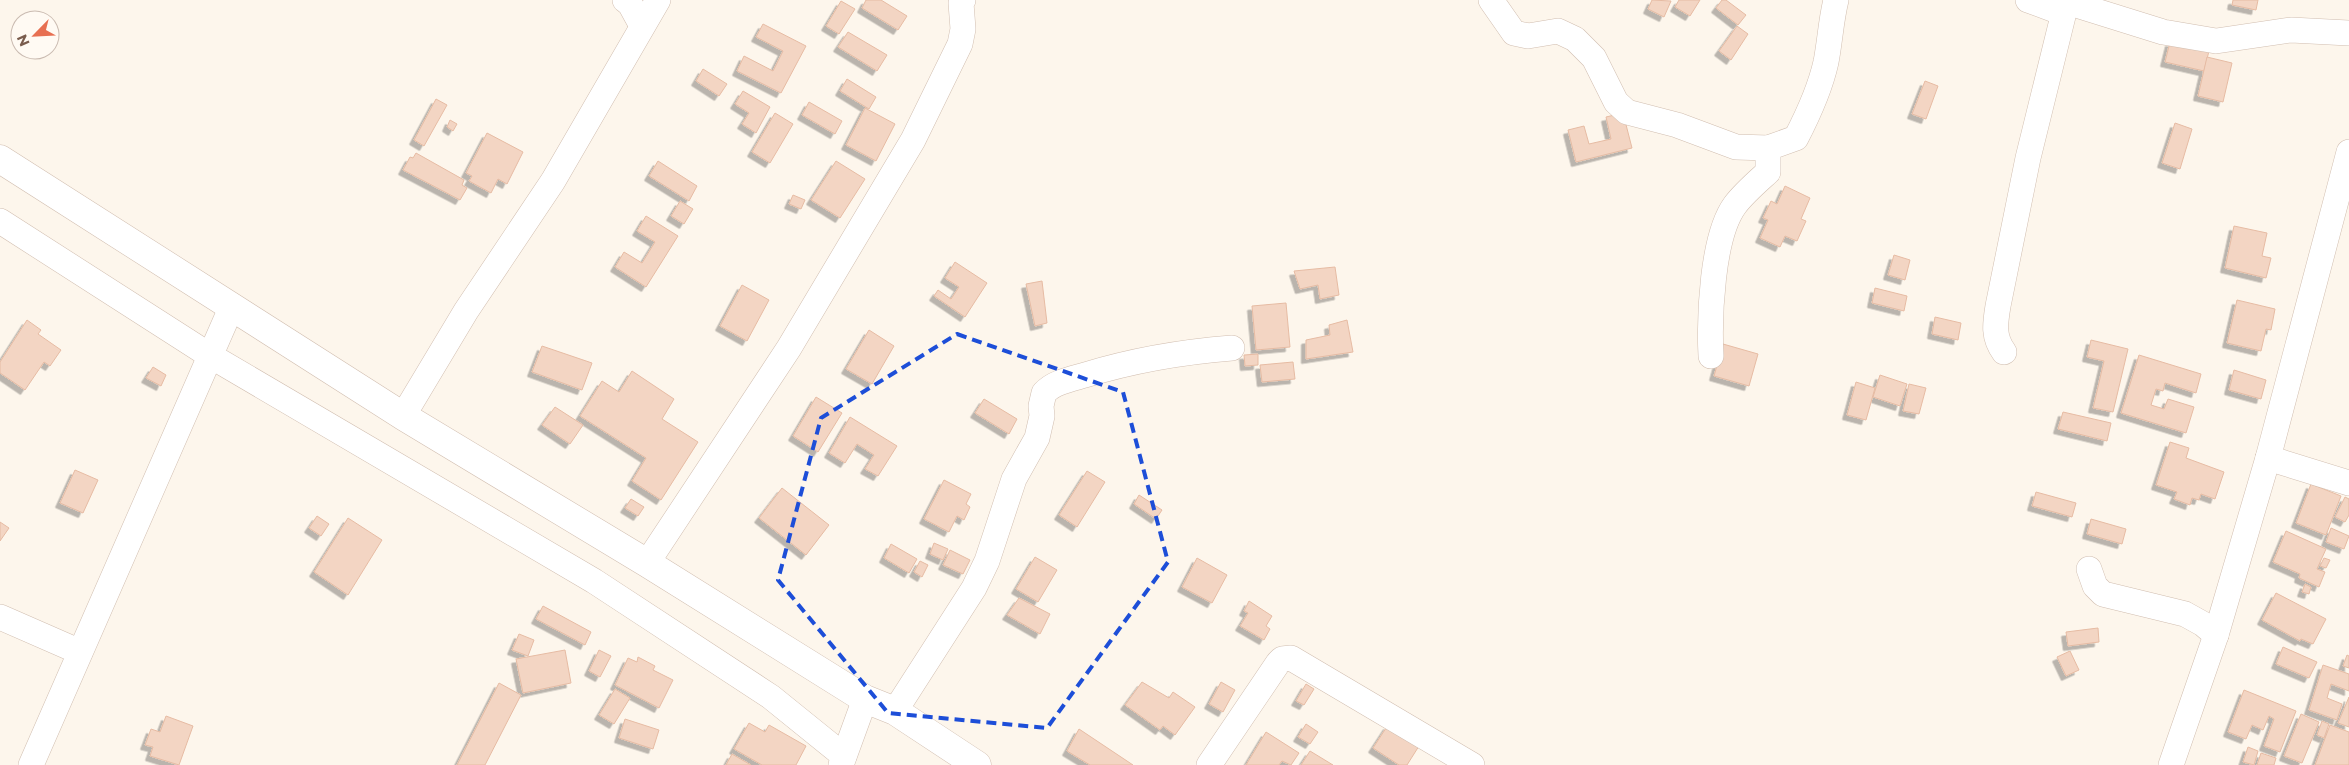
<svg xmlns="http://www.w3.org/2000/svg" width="2349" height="765" viewBox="0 0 2349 765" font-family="Montserrat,sans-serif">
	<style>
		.building { fill: #f3d5c3; stroke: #e6bba3; filter: url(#shadow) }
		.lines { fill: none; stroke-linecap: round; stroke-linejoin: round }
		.minor-casing { stroke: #d1beb0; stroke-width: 26 }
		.tertiary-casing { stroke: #d1beb0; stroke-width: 29 }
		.minor { stroke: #fff; stroke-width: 25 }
		.tertiary { stroke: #fff; stroke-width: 28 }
		.marked { fill: none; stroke: #1d4ed8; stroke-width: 4; stroke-dasharray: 10 6; stroke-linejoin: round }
	</style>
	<defs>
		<filter id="shadow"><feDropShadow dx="-4.5" dy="4.5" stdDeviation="0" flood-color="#0004"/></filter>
	</defs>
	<rect width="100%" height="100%" fill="#fdf6ec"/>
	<!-- building -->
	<g class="building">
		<path d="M866,0H881L907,16L898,30L862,8Z"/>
		<path d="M1652,0L1671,1L1664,17L1648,9Z"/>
		<path d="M1679,0H1700L1690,16L1675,7Z"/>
		<path d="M1722,0H1726L1746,15L1738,25L1716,8Z"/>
		<path d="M2233,0H2258L2256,10L2232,5Z"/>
		<path d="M841,1L855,9L839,34L826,26Z"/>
		<path d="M763,24L806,46L781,93L737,71L744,56L773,71L783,51L756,37Z"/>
		<path d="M1737,26L1748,34L1731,60L1719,51Z"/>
		<path d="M848,32L887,55L877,71L838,47Z"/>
		<path d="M2170,42L2209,51L2204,71L2165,62Z"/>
		<path d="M2207,57L2232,63L2223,102L2198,96Z"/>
		<path d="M703,69L727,84L719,96L696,81Z"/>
		<path d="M847,79L876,97L869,109L840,91Z"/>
		<path d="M1925,81L1938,86L1926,119L1912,114Z"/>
		<path d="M743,91L770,107L756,133L742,124L749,113L735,104Z"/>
		<path d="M436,99L447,105L424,146L414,140Z"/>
		<path d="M809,102L842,121L835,134L802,115Z"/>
		<path d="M865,108L895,124L876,161L846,145Z"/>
		<path d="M775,113L793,124L770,163L752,152Z"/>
		<path d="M1623,113L1632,148L1576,162L1568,130L1584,126L1589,144L1611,139L1606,117Z"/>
		<path d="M450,120L457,124L453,131L447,127Z"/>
		<path d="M2175,123L2192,129L2180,169L2162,163Z"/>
		<path d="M487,133L523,152L507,184L498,179L491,193L469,181L472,176L466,173Z"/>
		<path d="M416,153L464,180L462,185L467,188L460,200L403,170L410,157L413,158Z"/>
		<path d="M658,161L697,186L689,201L649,176Z"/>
		<path d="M836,161L865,179L840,218L811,200Z"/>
		<path d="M1785,186L1810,198L1801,219L1806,221L1797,241L1785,236L1780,247L1760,238L1768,220L1763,218L1771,201L1777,204Z"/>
		<path d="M793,195L805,200L801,209L789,204Z"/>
		<path d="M680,201L693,209L684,224L671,216Z"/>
		<path d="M646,216L678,236L646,287L615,267L624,252L642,263L655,242L637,231Z"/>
		<path d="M2234,226L2267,233L2262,256L2271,258L2266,278L2225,268Z"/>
		<path d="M1894,255L1910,260L1905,280L1888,275Z"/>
		<path d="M955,262L987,283L965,317L934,296L938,290L951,299L959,287L945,278Z"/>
		<path d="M1335,267L1339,295L1320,299L1318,285L1300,289L1294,271Z"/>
		<path d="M1042,281L1047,323L1035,326L1026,284Z"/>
		<path d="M742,285L769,300L747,341L720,326Z"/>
		<path d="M1875,288L1907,296L1904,311L1872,303Z"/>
		<path d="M2237,300L2275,309L2271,330L2266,329L2261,351L2227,343Z"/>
		<path d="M1286,303L1290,347L1256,350L1252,306Z"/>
		<path d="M1935,317L1961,323L1958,340L1932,334Z"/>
		<path d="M27,320L41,330L38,334L61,350L50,366L44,362L25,390L0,373V362Z"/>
		<path d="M1347,320L1353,352L1306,359V340L1330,335L1329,325Z"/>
		<path d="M869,330L894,346L872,384L846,369Z"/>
		<path d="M2091,340L2128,349L2113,412L2093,408L2104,361L2087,357Z"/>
		<path d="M1723,344L1758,354L1749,386L1714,376Z"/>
		<path d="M542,346L592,363L582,390L532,372Z"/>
		<path d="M1258,354V365L1245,366L1244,355Z"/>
		<path d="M2139,355L2201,374L2196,393L2165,383L2163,391L2156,389L2151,405L2164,409L2168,399L2194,407L2186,433L2121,413Z"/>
		<path d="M1293,362L1295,379L1262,382L1260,365Z"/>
		<path d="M153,367L166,375L161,386L146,378Z"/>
		<path d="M2234,370L2266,380L2261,399L2229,390Z"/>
		<path d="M632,371L674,399L662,419L698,442L661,500L632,481L646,458L580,416L602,381L619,392Z"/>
		<path d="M1880,375L1907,384L1900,406L1873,397Z"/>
		<path d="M1856,382L1875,388L1866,420L1847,415Z"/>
		<path d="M1909,384L1926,388L1919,414L1903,411Z"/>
		<path d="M816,397L842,413L818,452L793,436Z"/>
		<path d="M984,399L1017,419L1009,434L975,413Z"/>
		<path d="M555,407L583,425L570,444L542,425Z"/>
		<path d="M2063,412L2111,423L2107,441L2058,429Z"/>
		<path d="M850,417L897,446L878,476L865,469L874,455L857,444L845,463L829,453Z"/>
		<path d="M2170,442L2189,448L2186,458L2224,472L2215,499L2201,494L2199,500L2192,498L2190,505L2174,499L2177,492L2156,485Z"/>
		<path d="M75,470L98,480L83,513L60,503Z"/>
		<path d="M1087,471L1105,482L1077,527L1059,515Z"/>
		<path d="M944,480L971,494L966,504L970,507L964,520L957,516L949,532L924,519Z"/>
		<path d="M2311,484L2341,496L2326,535L2296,523Z"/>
		<path d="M782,488L829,525L806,555L759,518Z"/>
		<path d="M2036,492L2076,503L2072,517L2032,506Z"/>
		<path d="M1139,495L1162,510L1156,519L1134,504Z"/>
		<path d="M2345,497L2349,499V515L2345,522L2335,517Z"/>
		<path d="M631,499L644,507L638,516L625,508Z"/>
		<path d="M317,516L329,524L321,536L309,528Z"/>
		<path d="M348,518L382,540L348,595L314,572Z"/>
		<path d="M2091,519L2126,529L2122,544L2087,534Z"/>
		<path d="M0,522L9,528L0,541Z"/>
		<path d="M2331,528L2349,536L2344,549L2326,542Z"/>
		<path d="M2286,531L2326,549L2317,569L2325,572L2319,587L2299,578L2300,574L2273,562Z"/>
		<path d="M934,543L948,549L943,560L930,554Z"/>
		<path d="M891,544L917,559L909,573L884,558Z"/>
		<path d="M950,550L970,560L963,574L943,565Z"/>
		<path d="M1035,557L1057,570L1038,602L1016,589Z"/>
		<path d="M1197,558L1227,575L1212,603L1182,587Z"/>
		<path d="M2324,558L2330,560L2326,568L2320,566Z"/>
		<path d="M920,561L928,565L922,577L914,572Z"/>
		<path d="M2305,584L2311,587L2309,594L2302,592Z"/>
		<path d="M2276,593L2326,619L2313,644L2301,639L2300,641L2262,620Z"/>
		<path d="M1019,598L1050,614L1040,634L1007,615Z"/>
		<path d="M1249,601L1272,616L1266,626L1270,629L1264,640L1240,626L1248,613L1244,611Z"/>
		<path d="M543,606L591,632L585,645L536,619Z"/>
		<path d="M2098,628L2099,642L2068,646L2066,632Z"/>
		<path d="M519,634L534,640L528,656L512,650Z"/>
		<path d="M2283,647L2317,662L2309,678L2276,664Z"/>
		<path d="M565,650L571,683L523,693L516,659Z"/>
		<path d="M599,650L611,656L600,677L589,671Z"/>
		<path d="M2070,651L2079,670L2066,676L2057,657Z"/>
		<path d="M2347,655L2349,656V668L2343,666Z"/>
		<path d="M638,657L655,666L653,670L673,680L659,708L615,685L628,658L637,662Z"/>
		<path d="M2323,665L2349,674V691L2331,684L2327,698L2342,704L2337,720L2309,710Z"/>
		<path d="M1142,682L1169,698L1173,692L1195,707L1175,735L1163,726L1160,730L1125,705Z"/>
		<path d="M1221,682L1235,690L1223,712L1209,704Z"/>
		<path d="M499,683L521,695L485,765H457Z"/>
		<path d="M1306,684L1314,689L1304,705L1296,701Z"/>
		<path d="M615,689L630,698L614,724L599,715Z"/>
		<path d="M2244,690L2296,711L2280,752L2264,746L2274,719L2269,716L2263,730L2252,725L2246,739L2228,732Z"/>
		<path d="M2349,697V727L2338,723Z"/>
		<path d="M2301,714L2319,722L2302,763L2284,756Z"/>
		<path d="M166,716L193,726L179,765L150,756L153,747L145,745L151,729L160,732Z"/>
		<path d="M625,719L659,730L653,749L619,738Z"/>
		<path d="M2322,721L2329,724L2324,738L2317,735Z"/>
		<path d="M749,723L765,732L769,725L806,746L796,765H762L734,749Z"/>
		<path d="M1306,724L1318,732L1310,744L1298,737Z"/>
		<path d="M1388,725L1419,746L1407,765H1399L1373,748Z"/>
		<path d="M2330,725L2349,732V765H2315Z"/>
		<path d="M1079,729L1133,765H1090L1067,751Z"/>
		<path d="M1266,732L1299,753L1291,765L1282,761L1279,765H1246Z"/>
		<path d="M2248,747L2258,751L2254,765L2243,762Z"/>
		<path d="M1310,751L1333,765H1301Z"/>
		<path d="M2261,753L2276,758L2274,765H2257Z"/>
		<path d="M732,754L751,765H726Z"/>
	</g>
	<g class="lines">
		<!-- minor casing -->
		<g class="minor-casing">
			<g id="minor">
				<path d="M625,0L630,4L642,26"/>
				<path d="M1491,0L1514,33L1528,36L1558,31L1575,39L1594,58L1616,102L1627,112L1677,125L1736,147L1768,148"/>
				<path d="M2028,0L2063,13"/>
				<path d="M2067,2L2163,32L2216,41L2291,30L2349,33"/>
				<path d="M0,221L209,355L594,581L771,697L844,756"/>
				<path d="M2004,352C1993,337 1995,324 1998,306L2028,158L2067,0"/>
				<path d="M1711,356C1709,317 1712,236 1735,205C1744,193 1757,182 1768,172V148L1796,138C1809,113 1820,89 1826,62C1830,41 1831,20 1836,0"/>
				<path d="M403,416L466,311L553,181L658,0"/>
				<path d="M2268,458L2349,483"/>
				<path d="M647,563L789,348L913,140L960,44L963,29L961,3L963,0"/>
				<path d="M2089,569L2095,586L2103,594L2185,614L2203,624L2216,635"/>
				<path d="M0,617L80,652"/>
				<path d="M895,711L974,588L987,561L1014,479L1037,438L1042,416L1041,406L1044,393C1054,382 1071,379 1085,375C1134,360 1181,352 1232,348"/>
				<path d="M31,765L232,306"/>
				<path d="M841,765L865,699"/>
				<path d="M1209,765L1278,663L1282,659L1291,658L1472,765"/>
				<path d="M2171,765L2216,635L2268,458L2349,152"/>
			</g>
		</g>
		<!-- tertiary casing -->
		<g class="tertiary-casing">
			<path id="tertiary" d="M0,159L403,416L647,563L865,699L895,711L977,765"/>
		</g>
		<!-- minor -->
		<use href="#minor" class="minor"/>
		<!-- tertiary -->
		<use href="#tertiary" class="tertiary"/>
	</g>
	<!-- marked area -->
	<path class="marked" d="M957,334L1123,392L1168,562L1047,728L888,713L778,580L821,418Z"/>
	<!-- north arrow -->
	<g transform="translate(35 35) rotate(246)"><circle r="24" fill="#fffaf3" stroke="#cabbb1"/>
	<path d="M0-4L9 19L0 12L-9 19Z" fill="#e76f51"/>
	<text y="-8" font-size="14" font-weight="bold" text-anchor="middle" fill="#7a5c4d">N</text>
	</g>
</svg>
